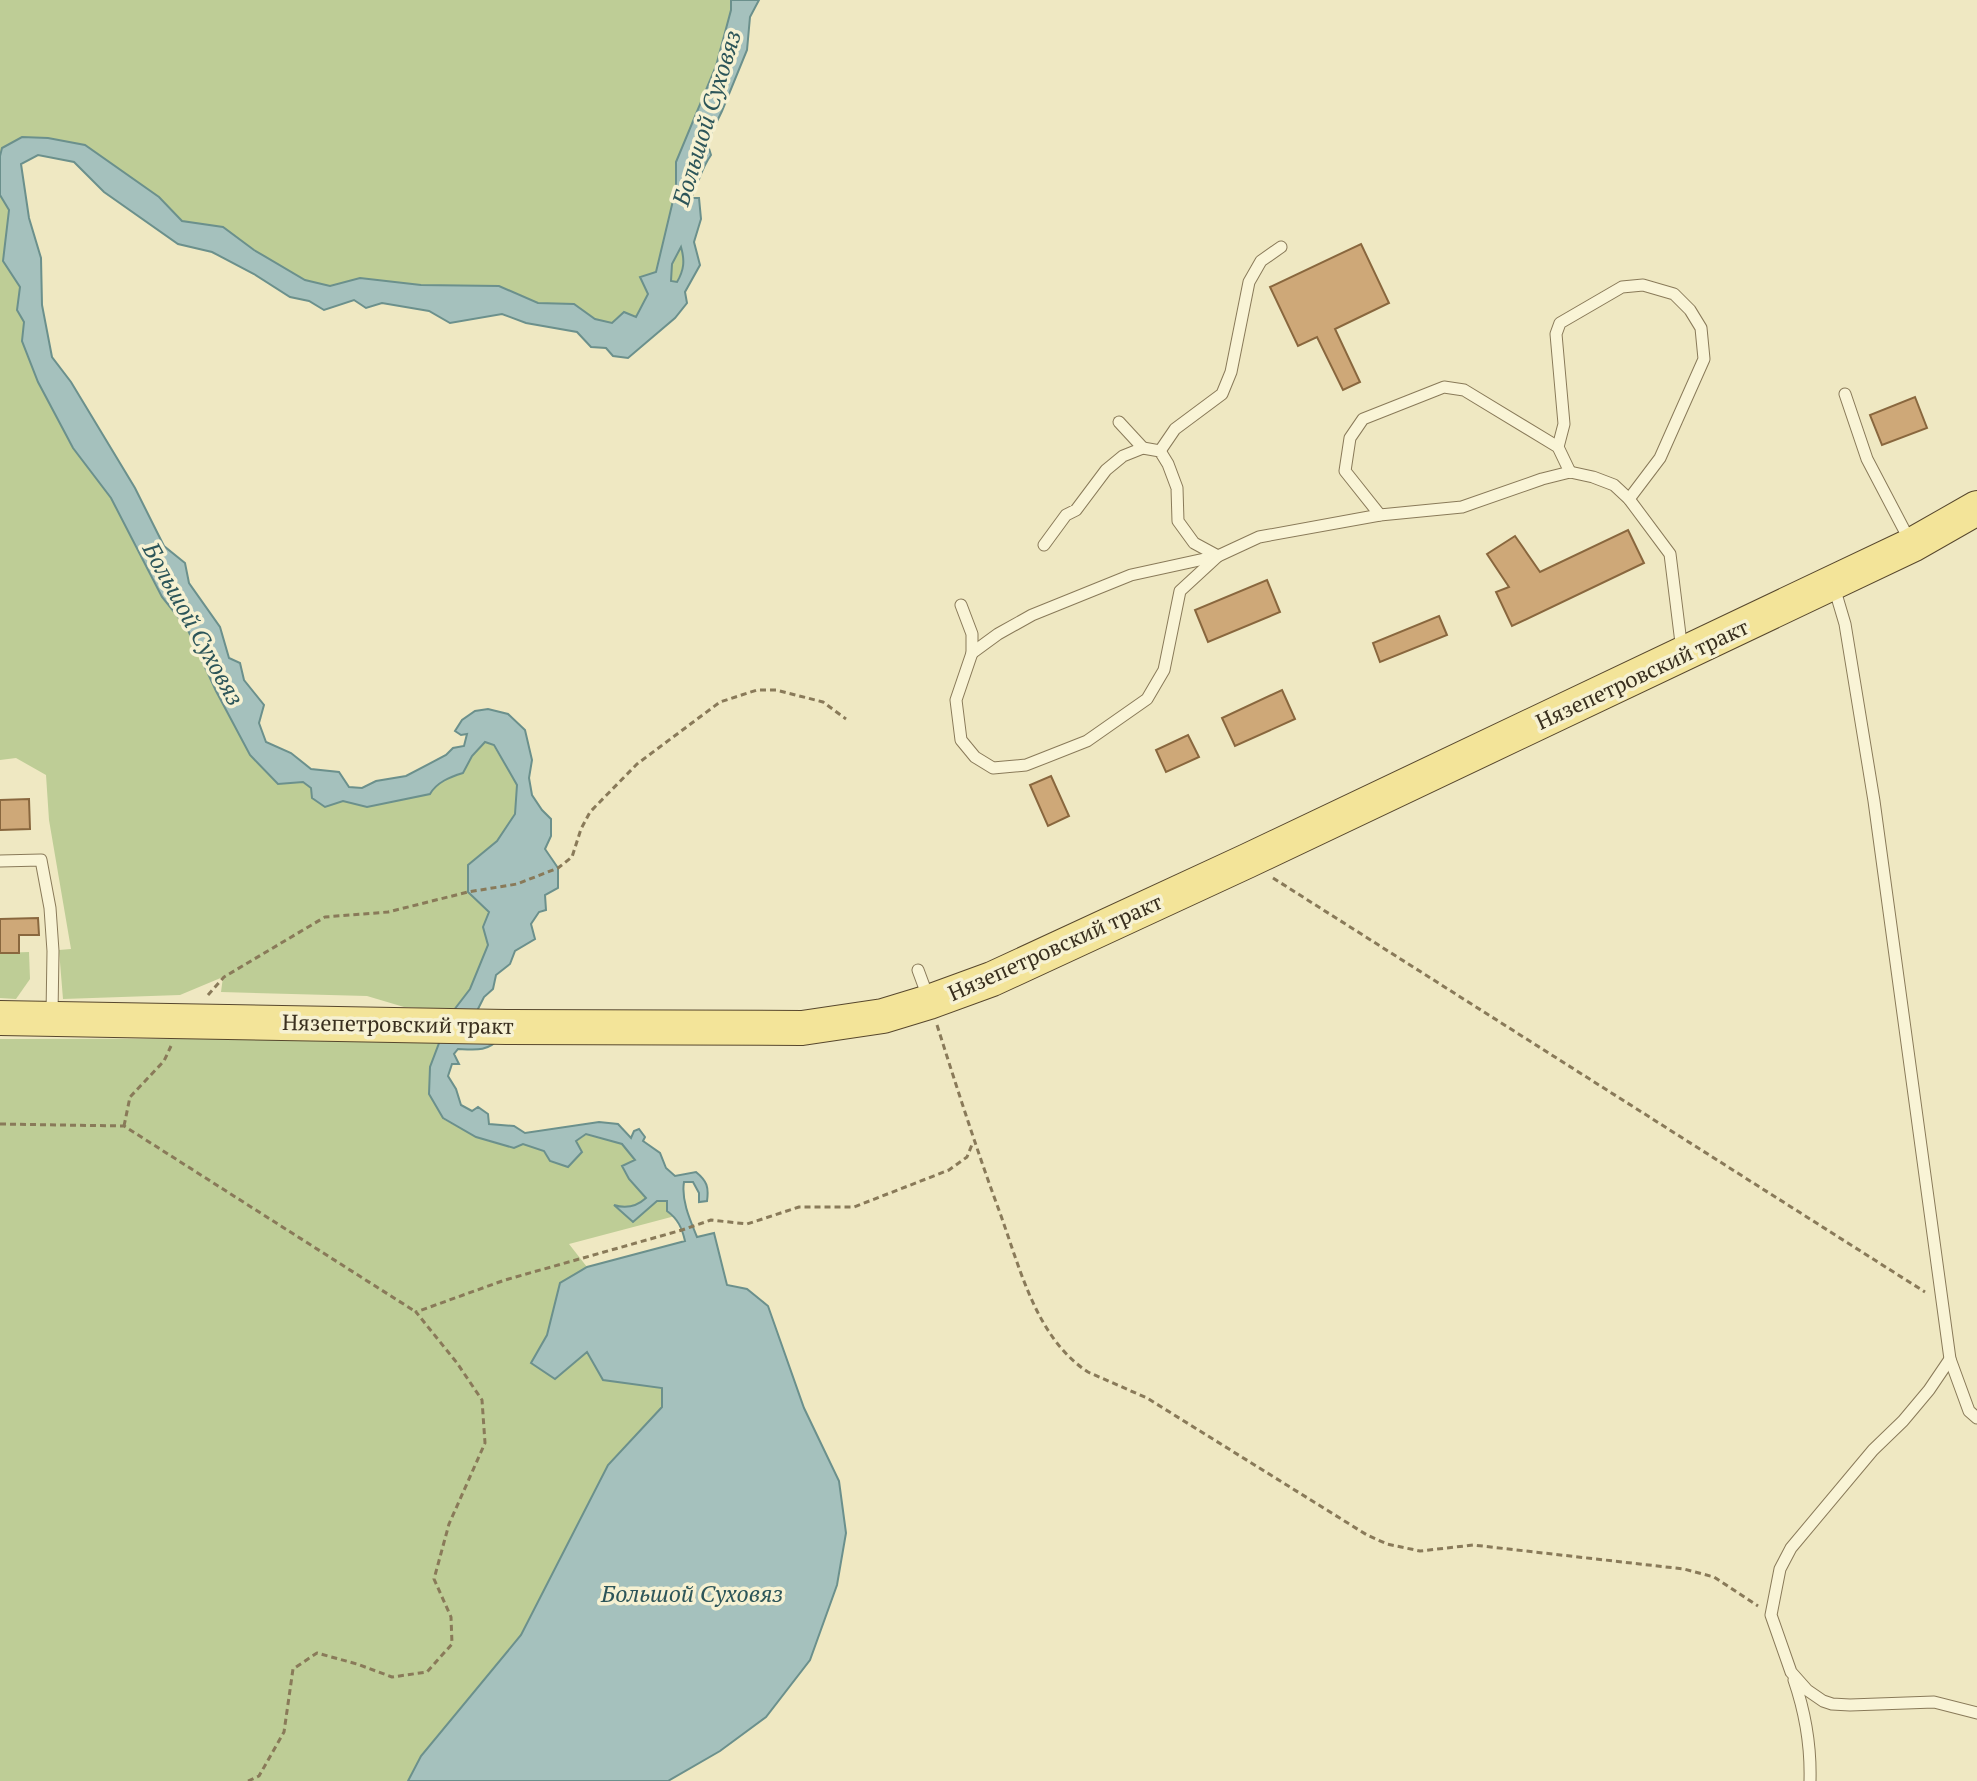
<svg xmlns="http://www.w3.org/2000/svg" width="1977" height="1781" viewBox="0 0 1977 1781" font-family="'PT Serif',serif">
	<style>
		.green { fill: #becd96 }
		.water { fill: #a5c1bd; stroke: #6b908c; stroke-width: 2; fill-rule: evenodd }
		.building { fill: #cea878; stroke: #89673e; stroke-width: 2 }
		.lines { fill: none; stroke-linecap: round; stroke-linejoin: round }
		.lane-casing { stroke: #897a59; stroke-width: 13 }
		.primary-casing { stroke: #57472d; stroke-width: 36 }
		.path { stroke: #897a59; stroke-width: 3; stroke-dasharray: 6 4; stroke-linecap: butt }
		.lane { stroke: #f9f4d6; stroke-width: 11 }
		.primary { stroke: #f3e499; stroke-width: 34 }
		.labels { text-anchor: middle; stroke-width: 7; stroke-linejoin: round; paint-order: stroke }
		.street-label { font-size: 22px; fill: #392f1e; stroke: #f6f1d2 }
		.water-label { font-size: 24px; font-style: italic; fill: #2c5559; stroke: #f6f1d2 }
	</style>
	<rect width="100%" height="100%" fill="#efe8c2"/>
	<!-- green -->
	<g class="green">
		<path d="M0,0H731V10L716,66L676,162V188L656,272L648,294L636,317L612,323L595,319L574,304L538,303L499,286L421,285L360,278L330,286L305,280L254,250L223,227L182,221L159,197L85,145L48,138L23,137L2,148L0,156Z"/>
		<path d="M0,195L9,209L3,261L20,287L17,310L24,321L22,341L73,448L111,498L162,597L187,628L216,691L250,755L278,784L302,782L311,788L325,807L343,801L368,807L430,794C437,782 450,777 463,773L472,755L485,742L493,745L517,785L515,813L497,841L468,865V892L489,912L483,927L488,945L470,989L454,1010L404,1007L367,996L221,992L223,977L180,995L63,999L59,950L71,949L49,820L46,775L16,758L0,760Z"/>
		<path d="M681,246C685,261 684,269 676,282L671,281L672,264Z"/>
		<path d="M29,952L30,979L16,999L0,998V953Z"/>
		<path d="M441,1038L430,1067L429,1094L443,1119L476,1137L514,1148L523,1144L544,1151L550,1161L587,1134L622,1144L635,1160L622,1166L629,1179L646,1198C638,1205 627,1209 617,1206L633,1222L657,1201H668L675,1216L569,1244L587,1267L560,1283L547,1335L531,1363L587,1352L604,1380L662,1388V1408L608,1465L521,1635L421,1756L408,1781H0V1039Z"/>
	</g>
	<!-- water -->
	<path class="water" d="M731,0H759L750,17L747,50L722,111L707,142L711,155C701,169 699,182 691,198H699L701,219L694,242L700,265L685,292L687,303L675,318L628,358L613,356L606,348L591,347L577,332L526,323L502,314L450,323L429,311L382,303L366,308L354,300L324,310L309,301L290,297L254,274L212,252L178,244L104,192L74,162L38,155L21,164L29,218L41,258L42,305L52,357L71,382L135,488L164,546L185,563L189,583L220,627L229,658L240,663L244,680L264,705L259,723L266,742L291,753L311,769L339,772L349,787L362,788L376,781L406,776L446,755L453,748L464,746L467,734L461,735L455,731L462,720L475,711L488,709L508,714L525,730L532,760L529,778L532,795L542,810L551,819V836L545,849L558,868V888L545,895L546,910L539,912L531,924L535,939L515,951L510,964L496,975L493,989L484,997L478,1009L482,1033L500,1038C487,1052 476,1050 458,1049L454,1054L459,1064H452L448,1076L456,1089L461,1105L472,1111L478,1107L488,1114L489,1124L514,1126L525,1133L599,1122L618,1124L631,1138L634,1131L639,1129L645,1137L643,1141L660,1153L666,1168L675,1176L696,1172C707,1181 709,1187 707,1201L699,1202V1193L693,1182H684C681,1200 690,1220 697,1237L714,1233L727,1285L747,1289L768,1306L804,1408L839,1481L846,1533L837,1585L810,1660L766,1717L720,1751L668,1781H408L421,1756L521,1635L608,1465L662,1407V1388L603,1380L587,1352L555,1379L531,1363L547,1335L560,1283L587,1267L685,1241C682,1228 678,1219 667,1211V1201H657L633,1222L614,1205C626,1209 636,1207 646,1198L629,1179L622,1166L635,1160L622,1144L586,1134L576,1141L582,1152L568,1167L550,1161L544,1151L523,1144L514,1148L476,1137L443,1118L429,1094L430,1067L441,1038L454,1010L470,989L488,945L483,927L489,912L468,892V865L497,841L515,814L517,785L494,745L485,742L472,756L463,773C450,777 437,782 430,794L367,807L343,801L325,807L312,798L311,788L303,782L278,784L250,755L216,691L187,628L162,597L111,498L73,448L38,382L22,341L24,322L17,310L20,287L3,261L9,210L0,195V156L2,148L22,137L48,138L85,145L159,197L182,221L223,227L254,250L305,280L330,286L360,278L421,285L499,286L538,303L574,304L595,319L612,323L624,312L636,317L648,294L640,277L656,272L676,188V162L716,66L731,10ZM681,247C685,261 684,270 677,282L671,281L672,264Z"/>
	<!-- building -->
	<g class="building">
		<path d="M1361,244L1389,303L1335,329L1360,382L1343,390L1317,337L1298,346L1270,287Z"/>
		<path d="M1915,397L1927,428L1882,445L1870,415Z"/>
		<path d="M1628,530L1644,563L1512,626L1496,592L1509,587L1487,554L1515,536L1540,572Z"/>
		<path d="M1267,580L1280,612L1208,642L1195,610Z"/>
		<path d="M1439,616L1447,635L1380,662L1373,643Z"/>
		<path d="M1282,690L1295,719L1235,746L1222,718Z"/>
		<path d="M1188,735L1199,757L1166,772L1156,750Z"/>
		<path d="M1051,776L1069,816L1048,826L1030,785Z"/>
		<path d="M29,799L30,829L0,830V800Z"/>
		<path d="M38,918L39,935H19V953H0V919Z"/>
	</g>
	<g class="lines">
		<!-- lane casing -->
		<g class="lane-casing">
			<g id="lane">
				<path d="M1845,394L1867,459L1910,541"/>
				<path d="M1119,422L1143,448"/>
				<path d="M1558,447L1564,424L1556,334L1560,323L1622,287L1643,285L1674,294L1690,310L1701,328L1704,359L1660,458L1629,499"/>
				<path d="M1160,451L1175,429L1222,394L1231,372L1249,282L1261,261L1281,247"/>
				<path d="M1380,515L1345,471L1350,438L1363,419L1444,387L1464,390L1558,447L1570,472"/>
				<path d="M1834,587L1845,624L1874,801L1950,1359L1969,1411L1977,1418"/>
				<path d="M961,605L972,634V653L956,700L961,740L975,757L993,768L1026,765L1087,741L1147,699L1164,670L1180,591L1218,556L1194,543L1178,521L1177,488L1168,464L1160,451L1143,448L1123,456L1106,470L1076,510L1066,515L1044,545"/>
				<path d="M972,653L998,634L1032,615L1131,575L1218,556L1259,537L1380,515L1462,507L1542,479L1570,472L1593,477L1614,485L1629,499L1670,554L1682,651"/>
				<path d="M0,861L41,860L50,908L53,951L52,1014"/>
				<path d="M918,970L928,997"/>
				<path d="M1950,1359L1929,1390L1903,1421L1873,1450L1791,1548L1780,1569L1771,1615L1791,1672L1807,1690L1823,1701L1832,1704L1850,1705L1934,1702L1977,1713"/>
				<path d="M1794,1680C1805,1712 1811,1746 1810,1781"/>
			</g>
		</g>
		<!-- primary casing -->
		<g class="primary-casing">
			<path id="primary" d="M0,1018L506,1027L802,1028L883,1016L929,1002L992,979L1247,861L1912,545L1977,508"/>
		</g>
		<!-- path -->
		<g class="path">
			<path d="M1273,878L1925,1292"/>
			<path d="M208,995L224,977L325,917L388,912L468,892L517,884L558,868L572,857L581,829L590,812L637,764L720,702L757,690H776L823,702L846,719"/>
			<path d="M937,1025C957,1088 977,1151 1000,1213C1020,1268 1036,1338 1088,1372L1147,1398L1367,1535L1387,1544L1420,1551L1473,1545L1684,1569L1714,1577L1758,1606"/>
			<path d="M0,1124L124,1126L416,1312"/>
			<path d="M124,1126L130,1097L164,1061L171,1046"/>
			<path d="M248,1781L259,1776L284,1732L293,1669L317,1653L357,1664L392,1677L427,1672L452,1644L451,1617L434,1579L449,1524L485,1443L482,1400L457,1363L416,1312L505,1280L682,1230L711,1220L747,1224L799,1207H854L949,1170L967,1157L973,1142"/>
		</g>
		<!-- lane -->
		<use href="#lane" class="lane"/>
		<!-- primary -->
		<use href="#primary" class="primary"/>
	</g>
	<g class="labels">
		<!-- street labels -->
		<g class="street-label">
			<text transform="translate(1642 674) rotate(-25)" y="8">Нязепетровский тракт</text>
			<text transform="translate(1055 947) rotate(-24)" y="8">Нязепетровский тракт</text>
			<text transform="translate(398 1024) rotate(1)" y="8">Нязепетровский тракт</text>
		</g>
		<!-- water labels -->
		<g class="water-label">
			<text transform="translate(707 118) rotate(-73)" y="8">Большой Суховяз</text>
			<text transform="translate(193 624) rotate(61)" y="8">Большой Суховяз</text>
			<text x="692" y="1602">Большой Суховяз</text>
		</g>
	</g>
</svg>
